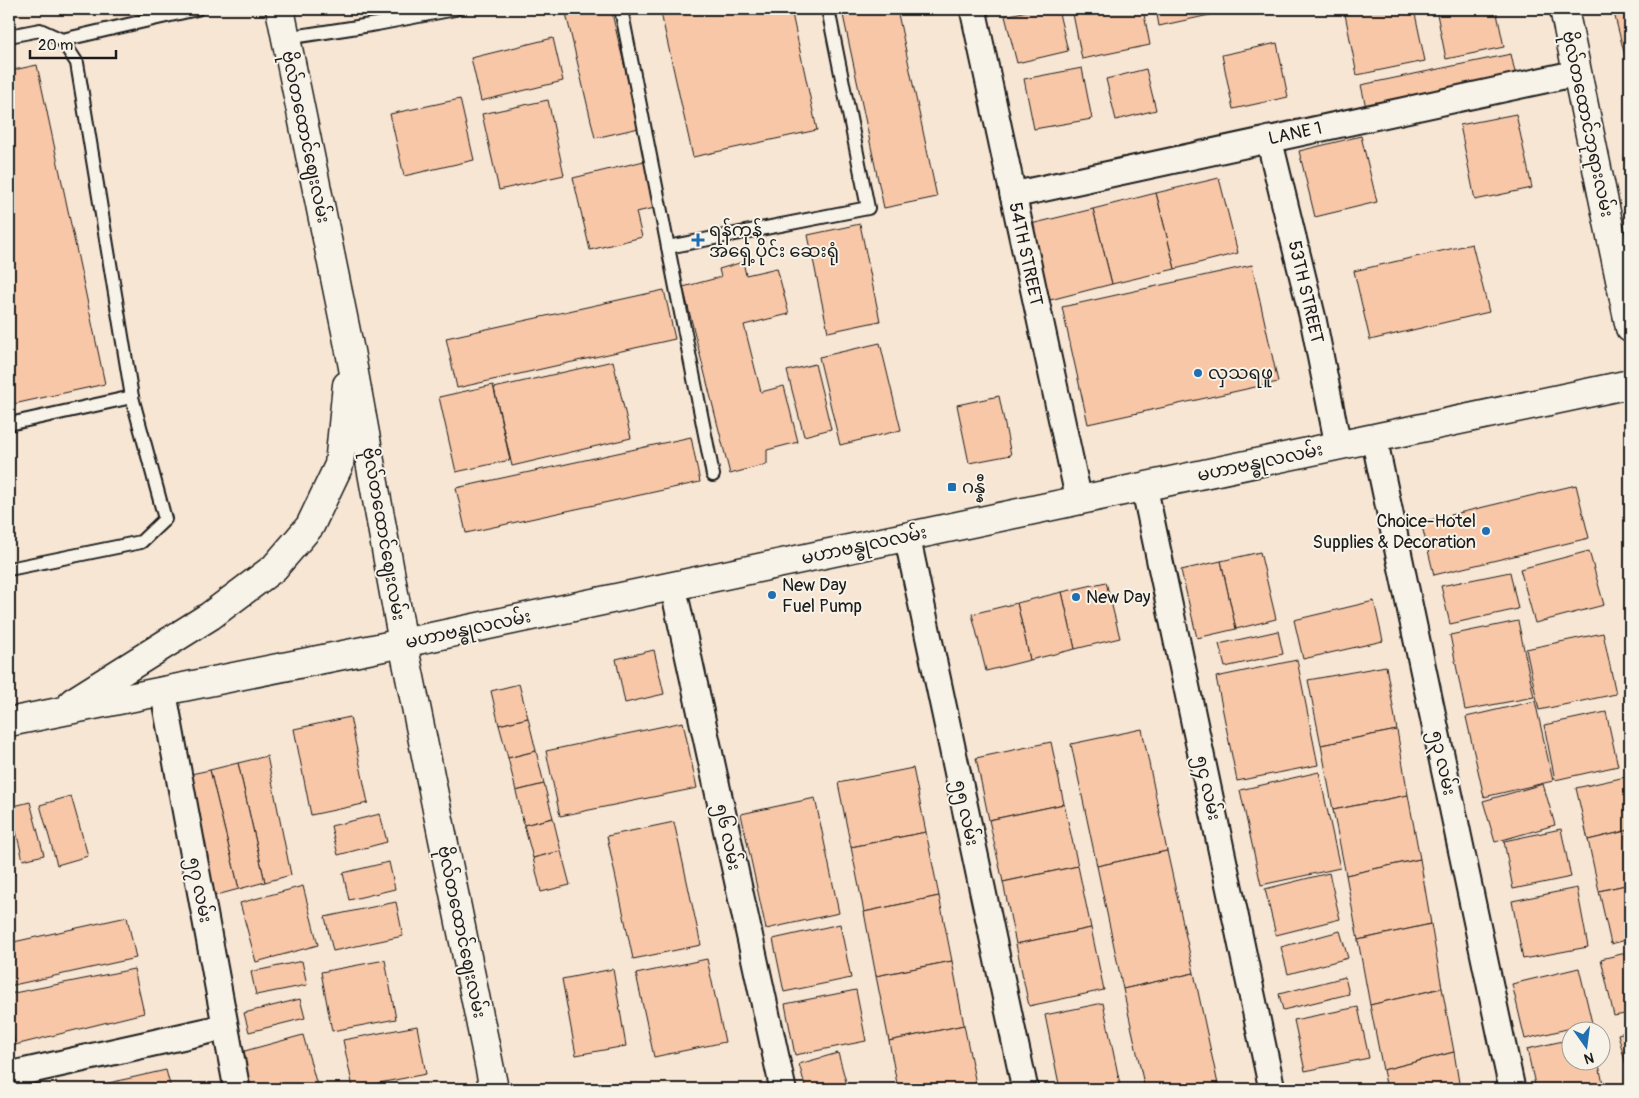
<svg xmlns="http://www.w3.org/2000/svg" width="1639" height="1098" viewBox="0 0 1639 1098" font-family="Pangolin,'Noto Sans Myanmar',sans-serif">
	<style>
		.building { fill: #f8c7a7; stroke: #1c1c1c }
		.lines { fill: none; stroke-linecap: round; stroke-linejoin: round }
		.service-casing { stroke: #1c1c1c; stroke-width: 16 }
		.minor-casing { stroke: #1c1c1c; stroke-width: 29 }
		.secondary-casing { stroke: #1c1c1c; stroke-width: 31 }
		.primary-casing { stroke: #1c1c1c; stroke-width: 31 }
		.service { stroke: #f7f3e8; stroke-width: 12 }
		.minor { stroke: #f7f3e8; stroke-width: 25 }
		.secondary { stroke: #f7f3e8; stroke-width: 28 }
		.primary { stroke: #f7f3e8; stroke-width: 28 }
		.poi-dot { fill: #1f6fb2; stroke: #f7f3e8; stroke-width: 2 }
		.labels { text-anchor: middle; stroke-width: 4; stroke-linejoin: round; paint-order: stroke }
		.street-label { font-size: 18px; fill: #1c1c1c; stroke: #f7f3e8 }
		.poi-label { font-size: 18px; fill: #1c1c1c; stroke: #f7f3e8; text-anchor: start }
	</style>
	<rect width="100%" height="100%" fill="#f7e6d4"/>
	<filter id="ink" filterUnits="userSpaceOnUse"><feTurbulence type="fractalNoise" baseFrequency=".02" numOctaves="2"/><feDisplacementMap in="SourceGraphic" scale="10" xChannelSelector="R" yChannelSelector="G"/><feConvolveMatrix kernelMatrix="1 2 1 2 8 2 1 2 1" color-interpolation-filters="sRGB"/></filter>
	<g filter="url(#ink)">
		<!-- building -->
		<g class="building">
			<path d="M565,9H611L639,128L595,138Z"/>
			<path d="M680,9H791L817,130L693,157L661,13Z"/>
			<path d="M874,9H897L937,197L884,208L843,15Z"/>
			<path d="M1036,9H1058L1068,51L1017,63L1005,16Z"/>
			<path d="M1072,9H1143L1150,45L1082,59Z"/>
			<path d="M1156,9H1213L1214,14L1159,26Z"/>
			<path d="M1372,9H1414L1425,61L1357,75L1345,14Z"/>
			<path d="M1436,9H1496L1504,47L1446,59Z"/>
			<path d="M1613,9H1630V54L1625,56Z"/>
			<path d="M553,38L563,81L481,101L471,58Z"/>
			<path d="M1277,43L1288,97L1233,109L1222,55Z"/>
			<path d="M1511,54L1517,82L1367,112L1361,85Z"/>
			<path d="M37,65L105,384L9,405V71Z"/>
			<path d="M1082,68L1092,119L1034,129L1024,79Z"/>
			<path d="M1146,69L1156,110L1116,120L1106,79Z"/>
			<path d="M460,99L474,160L404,176L390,114Z"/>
			<path d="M548,100L564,175L499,190L482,114Z"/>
			<path d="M1516,114L1532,188L1475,200L1460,125Z"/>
			<path d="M1361,136L1377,202L1315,217L1299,151Z"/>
			<path d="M644,161L655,208L636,212L642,237L590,250L573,178Z"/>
			<path d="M1219,178L1238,253L1175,269L1156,193Z"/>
			<path d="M1156,193L1175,269L1112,284L1093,209Z"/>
			<path d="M1093,209L1112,284L1050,300L1031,224Z"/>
			<path d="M860,224L880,321L828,332L808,235Z"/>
			<path d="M1472,244L1489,312L1370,340L1354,271Z"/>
			<path d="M743,262L746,275L777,268L789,314L744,325L761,392L784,386L798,442L767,450V464L730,474L683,287L721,277L719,269Z"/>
			<path d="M1252,265L1278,382L1088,424L1062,307Z"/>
			<path d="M664,290L675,339L457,388L446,338Z"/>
			<path d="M880,343L901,430L840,445L819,357Z"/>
			<path d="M613,361L631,438L512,466L494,388Z"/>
			<path d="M815,364L831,429L804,436L787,371Z"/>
			<path d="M493,385L510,460L456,472L439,397Z"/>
			<path d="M999,396L1011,455L969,463L957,405Z"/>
			<path d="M691,437L700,482L466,533L456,488Z"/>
			<path d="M1576,485L1589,538L1434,575L1421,522Z"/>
			<path d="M1589,551L1604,605L1535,623L1520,569Z"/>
			<path d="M1260,552L1276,619L1236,629L1221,561Z"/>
			<path d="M1221,561L1236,629L1197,638L1181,570Z"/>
			<path d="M1510,572L1518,609L1450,624L1441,586Z"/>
			<path d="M1106,582L1120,638L1075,649L1062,592Z"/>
			<path d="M1062,592L1075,649L1030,660L1017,603Z"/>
			<path d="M1374,601L1383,641L1303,659L1294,620Z"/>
			<path d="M1017,603L1030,660L986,671L972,614Z"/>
			<path d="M1518,621L1534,697L1465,710L1450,635Z"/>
			<path d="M1278,631L1283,654L1225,667L1219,644Z"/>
			<path d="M1603,633L1616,694L1539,710L1526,649Z"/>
			<path d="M654,650L664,694L625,703L616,659Z"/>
			<path d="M1297,660L1318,765L1237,781L1216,677Z"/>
			<path d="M1386,666L1397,730L1321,745L1308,680Z"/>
			<path d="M519,684L528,718L499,725L491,691Z"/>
			<path d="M1535,701L1553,781L1484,797L1466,717Z"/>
			<path d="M1606,712L1618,766L1555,780L1544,725Z"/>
			<path d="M350,717L368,803L311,815L294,729Z"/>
			<path d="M528,718L536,751L508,758L499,725Z"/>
			<path d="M683,722L697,788L560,816L546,751Z"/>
			<path d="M1142,729L1167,851L1097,866L1071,744Z"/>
			<path d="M1397,730L1408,795L1333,810L1321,745Z"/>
			<path d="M1051,742L1064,804L989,820L976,758Z"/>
			<path d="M536,751L544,784L516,791L508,758Z"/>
			<path d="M267,756L291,875L265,882L238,763Z"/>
			<path d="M238,763L265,882L239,889L210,770Z"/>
			<path d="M913,768L926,832L851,847L838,783Z"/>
			<path d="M210,770L239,889L213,896L181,776Z"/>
			<path d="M1319,772L1340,868L1261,885L1240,790Z"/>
			<path d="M1630,776V830L1588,840L1576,788Z"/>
			<path d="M544,784L553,818L524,825L516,791Z"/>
			<path d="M1543,784L1555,825L1495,842L1483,801Z"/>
			<path d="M1408,795L1420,859L1346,875L1333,810Z"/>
			<path d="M71,796L88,856L57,865L40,805Z"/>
			<path d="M815,798L839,913L766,929L741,814Z"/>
			<path d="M30,802L44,855L23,860L10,807Z"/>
			<path d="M1064,804L1078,866L1003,882L989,820Z"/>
			<path d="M380,814L387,842L338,855L331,826Z"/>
			<path d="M553,818L561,851L533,858L524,825Z"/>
			<path d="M674,822L701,945L633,959L607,836Z"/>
			<path d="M1561,829L1571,877L1513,889L1504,841Z"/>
			<path d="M1630,830V884L1599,891L1588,840Z"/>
			<path d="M926,832L939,896L864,912L851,847Z"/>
			<path d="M9,849L15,874L9,875Z"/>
			<path d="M561,851L570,885L541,892L533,858Z"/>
			<path d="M1167,851L1194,973L1123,989L1097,866Z"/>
			<path d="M1420,859L1431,924L1358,940L1346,875Z"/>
			<path d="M389,862L395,889L349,900L343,873Z"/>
			<path d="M1078,866L1091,928L1016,944L1003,882Z"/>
			<path d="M1329,873L1340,919L1276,935L1265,889Z"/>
			<path d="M1630,884V939L1611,944L1599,891Z"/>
			<path d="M303,886L318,945L256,962L240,903Z"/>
			<path d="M1577,888L1588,947L1523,959L1512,901Z"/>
			<path d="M939,896L952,961L876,976L864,912Z"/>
			<path d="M396,902L403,936L333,951L325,917Z"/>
			<path d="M127,917L136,958L9,986V943Z"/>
			<path d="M840,924L851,978L784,992L773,939Z"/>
			<path d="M1431,924L1442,988L1370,1005L1358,940Z"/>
			<path d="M1091,928L1104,990L1029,1006L1016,944Z"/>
			<path d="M1340,931L1348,958L1288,974L1281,947Z"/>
			<path d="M1630,952V1013L1614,1016L1601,959Z"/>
			<path d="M707,959L725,1042L654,1057L636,974Z"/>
			<path d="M385,960L396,1019L332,1031L321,972Z"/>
			<path d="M302,961L307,985L256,995L251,972Z"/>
			<path d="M952,961L964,1025L889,1041L876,976Z"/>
			<path d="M1579,968L1592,1023L1525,1039L1512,984Z"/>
			<path d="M134,969L144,1013L15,1045L9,1016V994Z"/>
			<path d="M613,969L626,1046L576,1055L562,979Z"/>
			<path d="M1194,973L1219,1089H1145L1123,989Z"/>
			<path d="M1345,977L1349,994L1283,1010L1279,994Z"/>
			<path d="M1442,988L1454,1052L1383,1070L1370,1005Z"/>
			<path d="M856,990L866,1041L795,1055L785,1004Z"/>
			<path d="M300,999L305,1018L249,1032L244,1013Z"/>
			<path d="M1103,1003L1121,1089H1060L1045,1015Z"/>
			<path d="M1358,1007L1369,1058L1305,1071L1294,1020Z"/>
			<path d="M9,1016L15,1045L9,1046Z"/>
			<path d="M964,1025L977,1089H898L889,1041Z"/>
			<path d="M417,1026L426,1074L353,1088L343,1040Z"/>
			<path d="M1630,1031V1081L1618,1034Z"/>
			<path d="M303,1035L318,1089H250L241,1052Z"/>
			<path d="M1572,1039V1060H1598L1604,1089H1536L1527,1049Z"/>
			<path d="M1454,1052L1460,1089H1387L1383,1070Z"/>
			<path d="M838,1053L848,1089H806L799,1064Z"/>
			<path d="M166,1070L171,1089H82Z"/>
		</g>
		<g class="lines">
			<!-- service casing -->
			<g class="service-casing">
				<g id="service">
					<path d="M621,9L713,475"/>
					<path d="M9,36L40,30L62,40L77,63L132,397L165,519L141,542L9,569"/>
					<path d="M286,38L377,24L455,9"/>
					<path d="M62,40L197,9"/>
					<path d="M668,247L868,208L828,9"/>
					<path d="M9,424L132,397"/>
				</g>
			</g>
			<!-- minor casing -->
			<g class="minor-casing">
				<g id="minor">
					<path d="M973,9L1079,500"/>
					<path d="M1269,139L1313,319L1338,445"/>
					<path d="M1013,195L1577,73"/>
					<path d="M1374,438L1512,1089"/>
					<path d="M1144,486L1272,1089"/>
					<path d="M907,536L1025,1089"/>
					<path d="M673,586L783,1089"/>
					<path d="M163,690L237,1089"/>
					<path d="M9,1075L225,1027"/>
				</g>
			</g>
			<!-- secondary casing -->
			<g class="secondary-casing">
				<g id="secondary">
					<path d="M1564,9L1630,328"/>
					<path d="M403,643L494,1089"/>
				</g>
			</g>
			<!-- primary casing -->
			<g class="primary-casing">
				<g id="primary">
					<path d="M280,9L350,351L403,643"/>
					<path d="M73,702L210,616L274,568L310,526L339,465L347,385"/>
					<path d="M9,722L403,643L1630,384"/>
				</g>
			</g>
			<!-- service -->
			<use href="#service" class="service"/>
			<!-- minor -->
			<use href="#minor" class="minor"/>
			<!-- secondary -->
			<use href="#secondary" class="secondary"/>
			<!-- primary -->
			<use href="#primary" class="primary"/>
		</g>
	</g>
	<!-- markers -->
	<g class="poi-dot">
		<path d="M695.5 232.5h5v5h5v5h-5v5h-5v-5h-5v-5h5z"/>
		<circle cx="1198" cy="373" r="5"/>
		<rect x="947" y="482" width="10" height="10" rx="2.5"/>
		<circle cx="1486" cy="531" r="5"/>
		<circle cx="772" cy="595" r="5"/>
		<circle cx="1076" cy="597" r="5"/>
	</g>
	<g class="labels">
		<!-- street labels -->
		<g class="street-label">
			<text transform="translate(1588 124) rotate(78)" y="6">ဗိုလ်တထောင်ဘုရားလမ်း</text>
			<text transform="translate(1295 133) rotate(-12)" y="6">LANE 1</text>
			<text transform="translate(306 137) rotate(78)" y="6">ဗိုလ်တထောင်ဈေးလမ်း</text>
			<text transform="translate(1026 254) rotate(78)" y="6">54TH STREET</text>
			<text transform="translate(1306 292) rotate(77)" y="6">53TH STREET</text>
			<text transform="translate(1260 462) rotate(-12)" y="6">မဟာဗန္ဓုလလမ်း</text>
			<text transform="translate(384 534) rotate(80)" y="6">ဗိုလ်တထောင်ဈေးလမ်း</text>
			<text transform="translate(864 545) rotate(-12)" y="6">မဟာဗန္ဓုလလမ်း</text>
			<text transform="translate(468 629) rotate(-12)" y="6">မဟာဗန္ဓုလလမ်း</text>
			<text transform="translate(1443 763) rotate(78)" y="6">၅၃ လမ်း</text>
			<text transform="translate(1208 788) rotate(78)" y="6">၅၄ လမ်း</text>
			<text transform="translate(966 813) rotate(78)" y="6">၅၅ လမ်း</text>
			<text transform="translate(728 837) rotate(78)" y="6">၅၆ လမ်း</text>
			<text transform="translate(200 890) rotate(79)" y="6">၅၇ လမ်း</text>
			<text transform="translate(462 932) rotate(78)" y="6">ဗိုလ်တထောင်ဈေးလမ်း</text>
		</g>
		<!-- poi labels -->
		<g class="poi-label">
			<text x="709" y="236">ရန်ကုန်<tspan x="709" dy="21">အရှေ့ပိုင်း ဆေးရုံ</tspan></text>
			<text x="1208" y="379">လှသရဖူ</text>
			<text x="962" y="493">ဂန္နီ</text>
			<text x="1476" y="527" text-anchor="end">Choice-Hotel<tspan x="1476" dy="21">Supplies &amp; Decoration</tspan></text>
			<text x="782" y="591">New Day<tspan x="782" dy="21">Fuel Pump</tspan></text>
			<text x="1086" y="603">New Day</text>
		</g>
	</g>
	<!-- margin -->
	<rect width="1639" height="1098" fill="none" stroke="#f7f3e8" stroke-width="30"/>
	<rect x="15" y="15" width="1609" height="1068" fill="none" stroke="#1c1c1c" stroke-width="2" filter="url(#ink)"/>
	<!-- north arrow -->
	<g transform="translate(1586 1046) rotate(166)"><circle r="24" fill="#f7f3e8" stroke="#9f9d96"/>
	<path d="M0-4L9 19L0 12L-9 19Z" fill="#1f6fb2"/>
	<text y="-8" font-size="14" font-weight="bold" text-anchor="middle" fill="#1c1c1c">N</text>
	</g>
	<!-- scale -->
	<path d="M30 50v8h86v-8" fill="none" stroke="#1c1c1c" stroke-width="2.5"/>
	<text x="38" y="50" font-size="15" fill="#1c1c1c" stroke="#f7f3e8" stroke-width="4" paint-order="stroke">20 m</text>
</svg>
